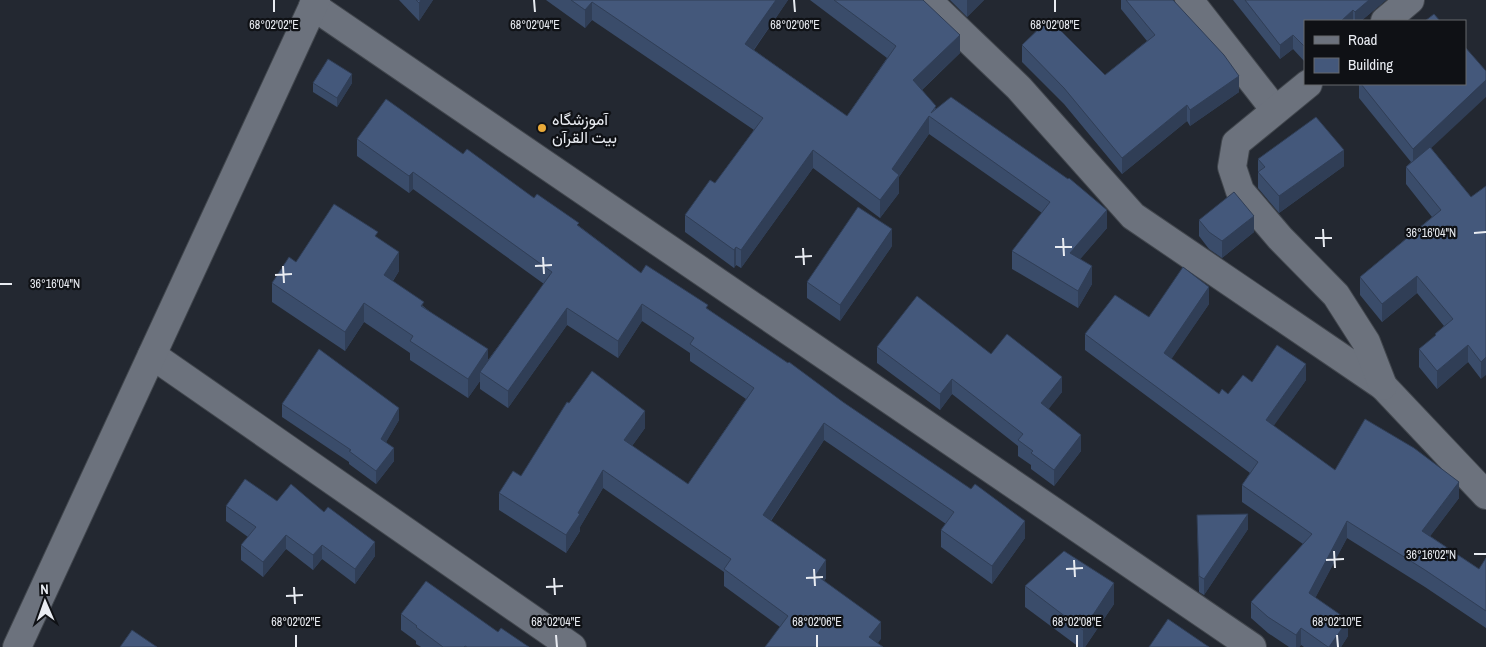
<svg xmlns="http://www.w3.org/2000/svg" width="1486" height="647" viewBox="0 0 1486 647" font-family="'Archivo Narrow',Vazirmatn,sans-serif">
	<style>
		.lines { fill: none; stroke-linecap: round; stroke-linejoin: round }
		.minor-casing { stroke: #41464d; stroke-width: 30 }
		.minor { stroke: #6c727d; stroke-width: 28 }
		.wall { fill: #3a4c6a }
		.shaded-wall { fill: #303e56 }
		.building { fill: #44587b; stroke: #303e56 }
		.ticks { fill: none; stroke: #e9ecf2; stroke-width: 2 }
		.poi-dot { fill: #eaaa39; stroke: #0f1115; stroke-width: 2 }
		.labels { text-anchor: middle; stroke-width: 4.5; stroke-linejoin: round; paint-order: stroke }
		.poi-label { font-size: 16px; fill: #e9ecf2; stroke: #0f1115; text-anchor: start }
		.ticks-label { font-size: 12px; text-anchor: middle; fill: #e9ecf2; stroke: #0f1115; stroke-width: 4.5; stroke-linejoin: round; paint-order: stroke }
	</style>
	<rect width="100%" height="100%" fill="#232831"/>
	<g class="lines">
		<!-- minor casing -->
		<g class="minor-casing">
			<g id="minor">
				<path d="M927,0L1019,88L1133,216L1383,386L1486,495"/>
				<path d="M1189,0L1275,110"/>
				<path d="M313,6L1252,647"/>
				<path d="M1385,21L1410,0"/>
				<path d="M1308,84L1236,143L1232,167L1240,191L1280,238L1336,295L1366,342L1383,386"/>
				<path d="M152,355L572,647"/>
				<path d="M17,647L316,0"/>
			</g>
		</g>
		<!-- minor -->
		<use href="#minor" class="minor"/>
	</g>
	<!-- wall -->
	<g class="wall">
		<path d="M399,0H433L419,21Z"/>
		<path d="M546,0H788L754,50L847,116L887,58L810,0H923L960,53L922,90L936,109L1107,228L1080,259L1092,284L1078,308L1012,269V251L1042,213L929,134L899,177V193L880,218L813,168L741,268L736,265L734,268L685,232V215L715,183L754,130L592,20L585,28Z"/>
		<path d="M950,0H984L967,17Z"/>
		<path d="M1121,0H1173L1239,92L1190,126L1187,121L1122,174L1064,104L1022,62V45L1105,75L1147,41L1121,9Z"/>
		<path d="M1233,0H1386L1361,21H1305V62L1293,49L1280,59Z"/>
		<path d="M313,83H352L337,107L313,92Z"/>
		<path d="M1359,84H1465L1431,148L1471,197L1486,186L1481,379L1468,362L1437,389L1419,367V349L1435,337V334L1444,326L1417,293L1382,322L1360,295V277L1432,217L1406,184V167L1411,162L1359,98Z"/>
		<path d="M357,139L463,154L534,198L579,226L641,273L708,309L1025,538L992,584L941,547V530L946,524L824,440L771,521L826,578L824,581L881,639L780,627L724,586V572L603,488L580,527V531L566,553L499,510V493L521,476L569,403L645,428L632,446L688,484L746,399L690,361V353L642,321L618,358L567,325L508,408L480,389V381L468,398L410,360V353L364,322L345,351L272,302V283L296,262L378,238L399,271L393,281L488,360L544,284L413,189L409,193L357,156Z"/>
		<path d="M1258,159L1344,166L1279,213L1258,188Z"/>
		<path d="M1199,220L1254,232L1222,258L1209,249L1199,236Z"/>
		<path d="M892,246L840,321L807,298V282Z"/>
		<path d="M1209,304L1171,359L1219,394H1228L1252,382L1306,380L1273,426L1335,470L1459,498L1430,536L1479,569L1486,558V628L1425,587L1347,538L1315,598L1348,636L1341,647H1304L1301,645L1299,647H1289L1268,633L1251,618V602L1303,544L1242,502V485L1250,473L1085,350V334L1149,317Z"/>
		<path d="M877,347L991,354L1062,392L1048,409L1081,451L1054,486L1031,469V465L1018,456V446L952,394L940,410L877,363Z"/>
		<path d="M282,404L399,420L386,442L394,461L376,484L349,464V462L282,417Z"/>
		<path d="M277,501L375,556L355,584L322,559L313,570L286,549L263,577L241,560V545L248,537L226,521V506Z"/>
		<path d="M1197,515L1248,529L1204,595L1199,592Z"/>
		<path d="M1025,586L1114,604L1085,647H1079L1025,607Z"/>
		<path d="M401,614L498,632L529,647H421L416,644V641L401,630Z"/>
	</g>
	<!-- shaded-wall -->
	<g class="shaded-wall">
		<path d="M421,0H433L419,21V3Z"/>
		<path d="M776,0H788L745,62V44Z"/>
		<path d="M967,0H984L967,17Z"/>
		<path d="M1369,0H1386L1361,21H1355V12Z"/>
		<path d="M592,2V20L585,28V10Z"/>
		<path d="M1353,10V21H1341Z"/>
		<path d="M960,35V53L913,98V80Z"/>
		<path d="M1293,35V49L1280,59V45Z"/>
		<path d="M352,74V83L337,107V98Z"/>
		<path d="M1239,76V92L1190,126V110Z"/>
		<path d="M1486,80V97L1413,165V149Z"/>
		<path d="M1187,105V121L1122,174V158Z"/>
		<path d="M929,116V134L899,177V193L880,218V200L892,169Z"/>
		<path d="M813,150V168L741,268V250Z"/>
		<path d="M1344,150V166L1279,213V196Z"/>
		<path d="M413,172V189L409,193V176Z"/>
		<path d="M1107,210V228L1070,271V253Z"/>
		<path d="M1254,216V232L1222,258V241Z"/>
		<path d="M892,229V246L840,321V305Z"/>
		<path d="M736,247V265L734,268V250Z"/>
		<path d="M399,252V271L384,294V275Z"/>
		<path d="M1092,266V284L1078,308V291Z"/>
		<path d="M1417,276V293L1382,322V304Z"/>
		<path d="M1209,287V304L1164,370V353Z"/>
		<path d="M364,303V322L345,351V332Z"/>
		<path d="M642,304V321L618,358V341Z"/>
		<path d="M567,308V325L508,408V391Z"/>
		<path d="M1468,345V362L1437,389V371Z"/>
		<path d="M488,349V368L480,372V381L468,398V379Z"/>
		<path d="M1486,357V375L1481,379V362Z"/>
		<path d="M1306,364V380L1266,437V420Z"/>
		<path d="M1062,377V392L1041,419V403Z"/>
		<path d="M952,379V394L940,410V394Z"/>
		<path d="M399,408V420L381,451V439Z"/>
		<path d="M645,411V428L624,457V440Z"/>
		<path d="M824,423V440L763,532V515Z"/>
		<path d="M1081,435V451L1054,486V470Z"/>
		<path d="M394,448V461L376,484V471Z"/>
		<path d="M603,470V488L580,527V531L566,553V535L578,513Z"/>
		<path d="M1459,482V498L1422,547V531Z"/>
		<path d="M1248,514V529L1204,595V579Z"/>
		<path d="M1025,521V538L992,584V566Z"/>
		<path d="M1347,521V538L1309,610V593Z"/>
		<path d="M286,535V549L263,577V562Z"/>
		<path d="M375,542V556L355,584V569Z"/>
		<path d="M322,545V559L313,570V555Z"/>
		<path d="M826,560V578L816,592V575Z"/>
		<path d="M1114,583V604L1085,647H1083V630Z"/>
		<path d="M1348,620V636L1341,647H1329Z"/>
		<path d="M881,622V639L875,647L869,637Z"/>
		<path d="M1301,628V645L1299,647H1296V635Z"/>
	</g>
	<!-- building -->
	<g class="building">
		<path d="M416,0H421L419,3Z"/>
		<path d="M571,0H776L745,44L847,116L896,46L834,0H923L960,35L913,80L936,106L931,113L951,97L1068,179L1069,178L1107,210L1070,253L1092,266L1078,291L1012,251L1050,202L929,116L892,169L899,175L880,200L813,150L741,250L736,247L734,250L685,215L710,180L715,183L763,118L592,2L585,10Z"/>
		<path d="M1126,0H1173L1224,55L1239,76L1190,110L1187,105L1122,158L1064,88L1022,45L1049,19L1105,75L1155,35Z"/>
		<path d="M1245,0H1369L1355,12L1353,10L1341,21H1305V47L1293,35L1280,45Z"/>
		<path d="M1434,14L1440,21H1425Z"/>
		<path d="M1465,47L1486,71V80L1413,149L1361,84H1465Z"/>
		<path d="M328,59L352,74L337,98L313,83Z"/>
		<path d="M386,99L463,154L467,149L534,198L537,194L579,223L577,225L641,273L646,265L708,305L706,308L788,363L789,362L843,402L971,489L975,484L1025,521L992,566L941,530L954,512L824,423L763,515L826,560L816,575L881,622L869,637L883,647H765L788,616L724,569L731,559L603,470L578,513L580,514L566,535L499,493L513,471L521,476L567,402L569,403L592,371L645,411L624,440L688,484L754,388L690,344L694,338L642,304L618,341L567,308L508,391L480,372L552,272L413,172L409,176L357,139Z"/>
		<path d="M1316,117L1344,150L1279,196L1258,172L1265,167L1258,159Z"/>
		<path d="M1430,147L1471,197L1486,186V357L1481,362L1468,345L1437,371L1419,349L1436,335L1435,334L1453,319L1417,276L1382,304L1360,277L1441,210L1406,167Z"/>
		<path d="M1234,192L1254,216L1222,241L1209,232L1199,220Z"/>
		<path d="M334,204L378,232L375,236L399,252L384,275L424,302L421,306L488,349L468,379L410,341L413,336L364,303L345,332L272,283L289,257L296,262Z"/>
		<path d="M858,207L892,229L840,305L807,282Z"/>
		<path d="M1183,267L1209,287L1164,353L1219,394L1222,389L1228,394L1243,375L1252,382L1277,345L1306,364L1266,420L1335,470L1365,419L1414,448L1459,482L1422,531L1479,569L1486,558V611L1425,570L1347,521L1309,593L1348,620L1329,647H1328L1301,628L1296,635L1268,617L1251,602L1312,534L1242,485L1258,462L1085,334L1115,295L1149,317Z"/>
		<path d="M917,296L991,354L1007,334L1062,377L1041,403L1081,435L1054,470L1031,453L1033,451L1018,440L1023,434L952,379L940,394L877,347Z"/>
		<path d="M319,349L399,408L381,439L394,448L376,471L349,451L351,450L282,404Z"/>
		<path d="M245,479L277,501L291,484L324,512L328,507L375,542L355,569L322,545L313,555L286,535L263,562L241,545L256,527L226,506Z"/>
		<path d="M1248,514L1204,579L1199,576L1197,515Z"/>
		<path d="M1064,551L1114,583L1083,630L1025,586Z"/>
		<path d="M426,581L498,632L501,628L529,647H467L465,646L464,647H443L416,627L417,626L401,614Z"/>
		<path d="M1168,619L1209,647H1149Z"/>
		<path d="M132,630L157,647H120Z"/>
	</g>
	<!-- ticks -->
	<path class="ticks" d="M274,0V12M534,0L535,12M794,0L795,12M1055,0V12M1323,229L1324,247M1474,233L1486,232M1063,238L1064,256M1315,238H1332M1055,247H1072M803,248L804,265M543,257L544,274M795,257L812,256M283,266L284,283M535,266L552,265M275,275L292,274M0,284H12M1334,551L1335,568M1474,554H1486M1074,560L1075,577M1326,560L1344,559M814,569L815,586M1066,569L1083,568M554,578L555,595M806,578L823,577M294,587L295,604M546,587L563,586M286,596L303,595M296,635V647M556,635L557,647M817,635V647M1077,635V647M1337,635L1338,647"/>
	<!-- markers -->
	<circle class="poi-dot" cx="542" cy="128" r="5"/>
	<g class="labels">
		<!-- poi labels -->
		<g class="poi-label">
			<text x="552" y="125">آموزشگاه<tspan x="552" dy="18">بیت القرآن</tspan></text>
		</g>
	</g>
	<g class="ticks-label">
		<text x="274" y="29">68°02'02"E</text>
		<text x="535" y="29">68°02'04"E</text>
		<text x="795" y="29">68°02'06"E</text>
		<text x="1055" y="29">68°02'08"E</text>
		<text x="1431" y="237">36°16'04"N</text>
		<text x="55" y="288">36°16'04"N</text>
		<text x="1431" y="559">36°16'02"N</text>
		<text x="296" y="626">68°02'02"E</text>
		<text x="556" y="626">68°02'04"E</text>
		<text x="817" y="626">68°02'06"E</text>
		<text x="1077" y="626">68°02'08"E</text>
		<text x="1337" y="626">68°02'10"E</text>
	</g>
	<!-- legend -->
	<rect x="1304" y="20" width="162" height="65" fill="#0f1115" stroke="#66696d"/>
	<rect x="1314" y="36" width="25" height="8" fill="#6c727d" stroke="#66696d"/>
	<text x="1348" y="45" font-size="15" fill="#e9ecf2">Road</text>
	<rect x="1314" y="58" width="25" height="15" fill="#44587b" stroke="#66696d"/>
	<text x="1348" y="70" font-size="15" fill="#e9ecf2">Building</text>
	<!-- north arrow -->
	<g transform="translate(45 602) rotate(358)" stroke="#0f1115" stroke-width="4" paint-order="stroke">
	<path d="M0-4L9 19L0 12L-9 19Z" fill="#e9ecf2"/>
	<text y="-8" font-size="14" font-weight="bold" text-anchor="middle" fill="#e9ecf2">N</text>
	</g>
</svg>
